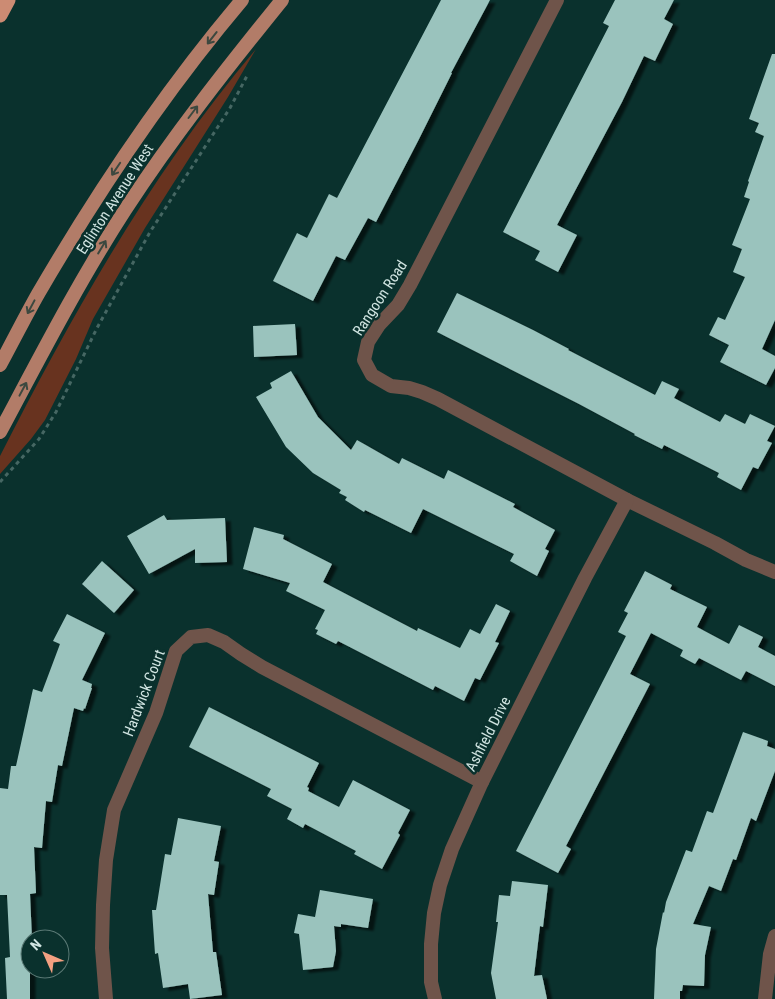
<svg xmlns="http://www.w3.org/2000/svg" width="775" height="999" viewBox="0 0 775 999" font-family="'Roboto Condensed',sans-serif">
	<style>
		.green { fill: #68331f }
		.building { fill: #9ac3bd; filter: url(#shadow) }
		.lines { fill: none; stroke-linecap: round; stroke-linejoin: round }
		.path { stroke: #466763; stroke-width: 3; stroke-dasharray: 4 4; stroke-linecap: butt }
		.minor { stroke: #6f544a; stroke-width: 14 }
		.primary { stroke: #b27c68; stroke-width: 14 }
		.motorway { stroke: #cc8b73; stroke-width: 15 }
		.oneway { stroke: #3c483f }
		.labels { text-anchor: middle; stroke-width: 5; stroke-linejoin: round; paint-order: stroke }
		.street-label { font-size: 15px; fill: #d1e5e2; stroke: #0a312d }
	</style>
	<defs>
		<filter id="shadow"><feDropShadow dx="5.5" dy="3" stdDeviation="1" flood-color="#0009"/></filter>
	</defs>
	<rect width="100%" height="100%" fill="#0a312d"/>
	<!-- green -->
	<path class="green" d="M256,49L228,97L145,228L93,319L76,359L45,420L31,439L0,474V456C73,313 152,172 256,49Z"/>
	<!-- building -->
	<g class="building">
		<path d="M441,0H490L451,73H452L418,141L376,222L368,218L345,260L336,256L313,301L273,281L297,233L307,238L329,194L337,198Z"/>
		<path d="M615,0H674L664,19L673,24L655,61L644,56L622,102L557,225L577,235L558,272L535,260L540,251L503,232L609,26L603,23Z"/>
		<path d="M772,54H775V320L762,349L775,356V368L766,385L720,362L729,345L709,335L718,317L725,320L745,277L733,272L742,249L732,245L750,199L744,197L749,182L748,181L764,136L755,132L759,123L749,119Z"/>
		<path d="M457,293L533,330L569,349L568,350L655,395L662,381L679,389L674,398L720,422L725,414L745,424L750,414L775,426L767,441L772,443L758,469L753,467L741,490L717,477L719,473L664,445L662,449L634,435L635,434L579,404L437,332Z"/>
		<path d="M295,324L297,355L254,357L253,326Z"/>
		<path d="M291,371L318,417L351,450L357,440L399,464L402,458L444,479L448,470L515,504L513,507L555,530L545,549L549,551L537,576L510,561L514,554L423,509L411,533L365,510L364,512L345,500L347,497L339,493L341,490L313,473L286,447L256,397L272,388L270,383Z"/>
		<path d="M164,515L167,520L225,518L227,562L195,563V549L149,574L127,536Z"/>
		<path d="M254,527L284,535L283,539L332,564L323,582L417,631L418,628L460,648L470,629L480,634L496,604L510,611L495,642L499,643L480,680L475,678L464,701L435,686L433,690L338,641L336,644L316,634L318,630L315,629L325,610L286,591L290,583L243,569Z"/>
		<path d="M102,561L134,590L114,613L82,584Z"/>
		<path d="M645,571L672,585L670,589L707,607L697,627L729,644L739,625L763,637L758,647L775,656V686L746,671L741,680L699,658L695,664L680,656L683,650L651,633L630,674L650,684L566,846L571,849L558,873L516,851L626,636L618,632L628,613L624,611Z"/>
		<path d="M67,614L105,633L82,680L92,684L91,688H92L85,709L84,708L83,711L74,708L62,766L58,765L52,802L46,801L42,848L34,847L36,893L30,894L32,939H30V999H7L5,958L10,957L7,895H0V788L8,789L11,766H16L33,689L42,692L60,644L53,641Z"/>
		<path d="M209,707L319,763L307,787L309,788L308,791L339,807L353,780L410,810L398,833L400,835L382,869L354,854L356,851L305,824L303,828L287,819L292,809L267,796L271,789L189,747Z"/>
		<path d="M743,732L768,741L767,746L775,749V771L756,821L751,818L736,860L733,859L721,891L709,886L693,924L711,927L705,955L704,986L683,985L682,991H680V999H654L656,949L663,912L664,913L666,902L686,850L692,852L707,811L713,813Z"/>
		<path d="M178,818L221,826L214,861L219,862L214,895L208,894L213,952H216L222,995L190,999L188,984L163,988L158,953L155,954L152,910H156L165,854L171,855Z"/>
		<path d="M512,881L548,885L543,927L540,926L534,976L542,975L547,999H496L491,973L498,922H496L499,895L510,896Z"/>
		<path d="M320,890L373,899L368,928L341,924V927L334,926L336,951L333,967L303,970L299,934L294,933L298,914L315,917Z"/>
	</g>
	<g class="lines">
		<!-- path -->
		<path class="path" d="M0,482L39,439L56,412L97,328L150,232L230,108L248,74"/>
		<!-- minor -->
		<g class="minor">
			<path d="M557,0L410,285L398,305L379,325L368,342L364,360L372,375L391,386L409,388L422,392L438,399L627,500L715,543L746,560L775,572"/>
			<path d="M106,999L102,948L103,905L106,860L114,810L156,713L176,651L191,637L208,635L224,642L241,654L262,667L482,782"/>
			<path d="M435,999L431,982V944L434,913L440,885L452,849L482,782L585,578L627,500"/>
			<path d="M765,999L770,954L775,936"/>
		</g>
		<!-- primary -->
		<g class="primary">
			<path d="M0,365C13,341 25,317 38,294C98,191 165,91 242,0"/>
			<path d="M0,432C40,357 79,281 125,210C173,136 227,68 282,0"/>
		</g>
		<!-- motorway -->
		<path class="motorway" d="M0,15L8,0"/>
	</g>
	<!-- one-way arrows -->
	<defs><path id="oneway-shaft" d="M-6 0H5M1.5-3L5.5 0L1.5 3" fill="none" stroke-width="1.6" stroke-linecap="round" stroke-linejoin="round" transform="scale(1.25)"/></defs>
	<g class="oneway">
		<use href="#oneway-shaft" transform="translate(212 38) rotate(128)"/>
		<use href="#oneway-shaft" transform="translate(193 112) rotate(-53)"/>
		<use href="#oneway-shaft" transform="translate(116 169) rotate(124)"/>
		<use href="#oneway-shaft" transform="translate(102 247) rotate(-59)"/>
		<use href="#oneway-shaft" transform="translate(31 307) rotate(118)"/>
		<use href="#oneway-shaft" transform="translate(23 389) rotate(-62)"/>
	</g>
	<g class="labels">
		<!-- street labels -->
		<g class="street-label">
			<text transform="translate(115 199) rotate(-57)" y="5">Eglinton Avenue West</text>
			<text transform="translate(380 298) rotate(-57)" y="5">Rangoon Road</text>
			<text transform="translate(144 693) rotate(-69)" y="5">Hardwick Court</text>
			<text transform="translate(488 734) rotate(-63)" y="5">Ashfield Drive</text>
		</g>
	</g>
	<!-- north arrow -->
	<g transform="translate(45 954) rotate(315)"><circle r="24" fill="#0a312d" stroke="#5a7975"/>
	<path d="M0-4L9 19L0 12L-9 19Z" fill="#f3a081"/>
	<text y="-8" font-size="14" font-weight="bold" text-anchor="middle" fill="#d1e5e2">N</text>
	</g>
</svg>
